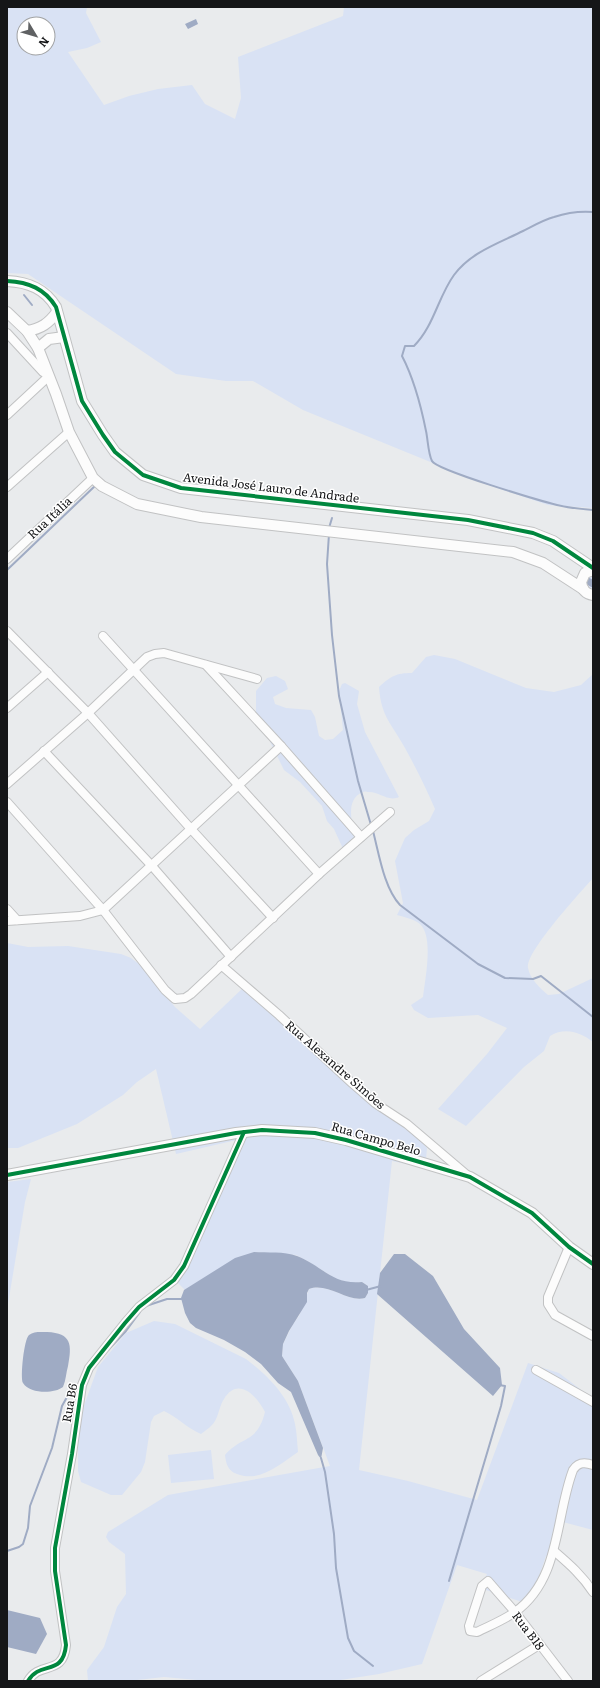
<svg xmlns="http://www.w3.org/2000/svg" width="600" height="1688" viewBox="0 0 600 1688" font-family="Literata,serif">
	<style>
		.green { fill: #d9e2f4; fill-rule: evenodd }
		.water { fill: #9fabc4 }
		.lines { fill: none; stroke-linecap: round; stroke-linejoin: round }
		.stream { stroke: #9fabc4; stroke-width: 2 }
		.canal { stroke: #9fabc4; stroke-width: 7 }
		.minor-casing { stroke: #c1c2c3; stroke-width: 10 }
		.tertiary-casing { stroke: #c1c2c3; stroke-width: 12 }
		.minor { stroke: #fcfcfc; stroke-width: 8 }
		.tertiary { stroke: #fcfcfc; stroke-width: 10 }
		.cycleway-casing { stroke: #fff; stroke-width: 6 }
		.cycleway { stroke: #00873e; stroke-width: 4 }
		.labels { text-anchor: middle; stroke-width: 3; stroke-linejoin: round; paint-order: stroke }
		.street-label { font-size: 12px; fill: #151618; stroke: #fff }
	</style>
	<rect width="100%" height="100%" fill="#e9ebed"/>
	<!-- green -->
	<g class="green">
		<path d="M7,7H87L86,13L101,42L87,48L68,52L104,105L129,96L158,89L192,85L205,104L235,119L241,98L238,57L343,16L344,7H593V508L548,505L477,481L303,410L253,381H226L176,374L28,274L7,273ZM24,24H48V48H24Z"/>
		<path d="M593,574V592L589,591L585,580L586,577Z"/>
		<path d="M434,655L455,659L526,688L554,692L581,685L593,674V878C581,892 525,952 528,968C530,979 540,988 548,995L559,994L593,978V1042C580,1032 565,1027 550,1036L544,1051L524,1067L466,1126L438,1109L487,1054L507,1028L478,1015L428,1018L414,1010L411,1005L423,997C425,979 434,937 420,924C414,919 404,917 397,915L403,903L395,861L405,838L414,830L429,821L435,809C426,788 416,768 405,748C392,724 381,717 379,687C391,676 396,673 412,673L426,657Z"/>
		<path d="M276,676L285,681L288,689L273,697L275,704L286,708L311,710L315,717L319,736L325,740L333,739L343,730L339,691L342,684L345,683L359,691L357,704L365,732L399,797C388,802 380,792 369,792C366,792 366,791 363,792C340,801 358,834 354,850L350,853H345L334,829L327,821L322,806L300,782L284,770L256,713V691L267,678Z"/>
		<path d="M7,943L28,947L68,946L121,954L131,958L139,964L175,1007L200,1029L244,987L422,1142L427,1148L426,1159L416,1166L392,1161L359,1470L408,1481L477,1500L528,1363L559,1373L593,1399V1530L559,1521L551,1554L546,1556L535,1588L522,1602L483,1589L482,1584L487,1574L457,1565L422,1664L379,1674L334,1681H208L164,1677L128,1681H88L87,1670L104,1647L117,1607L126,1594L125,1554L109,1542L106,1537L108,1532L168,1495L330,1466L298,1381L282,1356L283,1344L293,1324L299,1316L309,1289C328,1282 348,1303 365,1298L368,1293V1286L362,1282L350,1283L336,1279L309,1262L296,1255L254,1252L185,1290L178,1283L241,1139L176,1154L156,1069L137,1082L123,1095L77,1124L18,1148H7Z"/>
		<path d="M31,1179L25,1202L7,1310V1182Z"/>
		<path d="M154,1321L175,1324L246,1359C267,1375 290,1397 295,1424C297,1433 297,1443 298,1452C280,1464 260,1483 237,1474C228,1471 226,1464 225,1455C242,1435 257,1444 265,1412C257,1396 238,1376 224,1399C220,1405 219,1413 216,1419C213,1426 206,1430 201,1434C187,1428 177,1417 164,1411L154,1416L151,1422L145,1462L141,1472L122,1495H111L81,1482L78,1471V1434L82,1411L98,1367L126,1333Z"/>
		<path d="M211,1450L214,1479L171,1483L168,1455Z"/>
	</g>
	<!-- water -->
	<g class="water">
		<path d="M196,19L198,24L188,29L185,24Z"/>
		<path d="M254,1252C267,1253 284,1251 297,1256C323,1266 332,1285 362,1282L368,1286V1293L365,1298C348,1303 328,1282 309,1289L307,1293V1302L289,1331L283,1344L282,1356L298,1381L323,1448L321,1459L318,1455L291,1392L278,1383L261,1364L245,1352L224,1340L196,1328L190,1323L185,1313L181,1298L184,1290L235,1258Z"/>
		<path d="M394,1254H405L433,1276L464,1329L500,1368L502,1385L493,1396L377,1294L380,1273Z"/>
		<path d="M47,1332C72,1333 72,1345 68,1366C66,1373 66,1380 63,1387C54,1394 30,1394 23,1383C20,1378 24,1339 29,1335C34,1331 41,1332 47,1332Z"/>
		<path d="M7,1610L40,1618L47,1634L36,1654L7,1647Z"/>
	</g>
	<g class="lines">
		<!-- stream -->
		<g class="stream">
			<path d="M593,212C580,211 566,213 554,217C543,220 533,226 523,231C499,243 471,252 454,275C438,297 434,326 414,346H405L402,356C414,379 421,406 426,431C428,440 428,453 432,461C436,470 541,501 557,505C569,508 581,509 593,510"/>
			<path d="M24,295L32,305"/>
			<path d="M329,528L332,518"/>
			<path d="M329,534L327,564L332,635L339,696L358,781L371,825"/>
			<path d="M7,570L96,485"/>
			<path d="M373,831C379,854 384,888 400,905L478,964L505,978L533,979L541,976L593,1017"/>
			<path d="M366,1290L381,1286"/>
			<path d="M146,1306L167,1299H184"/>
			<path d="M108,1350L126,1331L140,1312"/>
			<path d="M321,1458L325,1472L334,1534L336,1568L348,1638L354,1651L373,1666"/>
			<path d="M7,1551L19,1547L23,1544L28,1528L30,1506L52,1448L62,1406L67,1397L79,1386"/>
			<path d="M449,1581L501,1406L505,1386L499,1385"/>
		</g>
		<!-- canal -->
		<path class="canal" d="M586,580L593,584"/>
		<!-- minor casing -->
		<g class="minor-casing">
			<g id="minor">
				<path d="M7,333L43,372L49,376L7,415"/>
				<path d="M7,487L69,432"/>
				<path d="M7,559L93,478"/>
				<path d="M7,631L88,713L191,829L273,918"/>
				<path d="M103,636L319,874"/>
				<path d="M206,665L281,746L361,837"/>
				<path d="M7,708L48,672"/>
				<path d="M44,751L152,866L231,957"/>
				<path d="M7,784L88,713L147,657L155,654L164,653L257,679"/>
				<path d="M7,802L103,910L165,990L175,999L185,998L191,994L319,874L390,812"/>
				<path d="M7,909L17,920"/>
				<path d="M7,921L80,916L103,910L281,746"/>
				<path d="M221,965L279,1015L352,1083L375,1103L407,1124L467,1175"/>
				<path d="M569,1247L548,1297V1304L555,1315L593,1336"/>
				<path d="M536,1370L593,1402"/>
				<path d="M554,1551C569,1564 582,1575 593,1592"/>
				<path d="M28,1681C40,1660 63,1677 66,1645L55,1571V1548L72,1454L82,1385L89,1368L125,1323L139,1307L174,1280L184,1266L244,1132"/>
				<path d="M481,1681L539,1645"/>
				<path d="M568,1681L515,1612L488,1581L482,1586L469,1626L470,1631L477,1632C489,1626 504,1620 515,1612C561,1579 555,1517 573,1470C578,1462 585,1462 593,1465"/>
			</g>
		</g>
		<!-- tertiary casing -->
		<g class="tertiary-casing">
			<g id="tertiary">
				<path d="M7,281C29,282 45,289 56,307L82,401L103,435L115,452L143,475L181,488L468,520L533,533L553,541L593,568"/>
				<path d="M7,312L27,331L38,348L56,394L69,432L93,478L102,486L137,504L201,517L513,552L543,563L583,589"/>
				<path d="M27,331C41,329 49,323 57,312"/>
				<path d="M38,348L49,339L64,337"/>
				<path d="M593,570L585,573L581,582C582,590 586,594 593,595"/>
				<path d="M7,1175L236,1133L262,1130L315,1133L346,1140L470,1177L532,1213L569,1247L593,1264"/>
			</g>
		</g>
		<!-- minor -->
		<use href="#minor" class="minor"/>
		<!-- tertiary -->
		<use href="#tertiary" class="tertiary"/>
		<!-- cycleway casing -->
		<g class="cycleway-casing">
			<g id="cycleway">
				<path d="M7,281C29,282 45,289 56,307L82,401L103,435L115,452L143,475L181,488L468,520L533,533L553,541L593,568"/>
				<path d="M7,1175L236,1133L262,1130L315,1133L346,1140L470,1177L532,1213L569,1247L593,1264"/>
				<path d="M28,1681C40,1660 63,1677 66,1645L55,1571V1548L72,1454L82,1385L89,1368L125,1323L139,1307L174,1280L184,1266L244,1132"/>
			</g>
		</g>
		<!-- cycleway -->
		<use href="#cycleway" class="cycleway"/>
	</g>
	<g class="labels">
		<!-- street labels -->
		<g class="street-label">
			<text transform="translate(271 488) rotate(7)" y="4">Avenida José Lauro de Andrade</text>
			<text transform="translate(50 518) rotate(-43)" y="4">Rua Itália</text>
			<text transform="translate(335 1065) rotate(41)" y="4">Rua Alexandre Simões</text>
			<text transform="translate(376 1139) rotate(16)" y="4">Rua Campo Belo</text>
			<text transform="translate(70 1403) rotate(-80)" y="4">Rua B6</text>
			<text transform="translate(528 1631) rotate(53)" y="4">Rua B18</text>
		</g>
	</g>
	<!-- border -->
	<rect width="600" height="1688" fill="none" stroke="#151618" stroke-width="16"/>
	<!-- north arrow -->
	<g transform="translate(36 36) rotate(128)"><circle r="19" fill="#ffffff" stroke="#a1a2a3"/>
	<path d="M0-3L7 15L0 10L-7 15Z" fill="#5f6163"/>
	<text y="-6" font-size="11" font-weight="bold" text-anchor="middle" fill="#151618">N</text>
	</g>
</svg>
